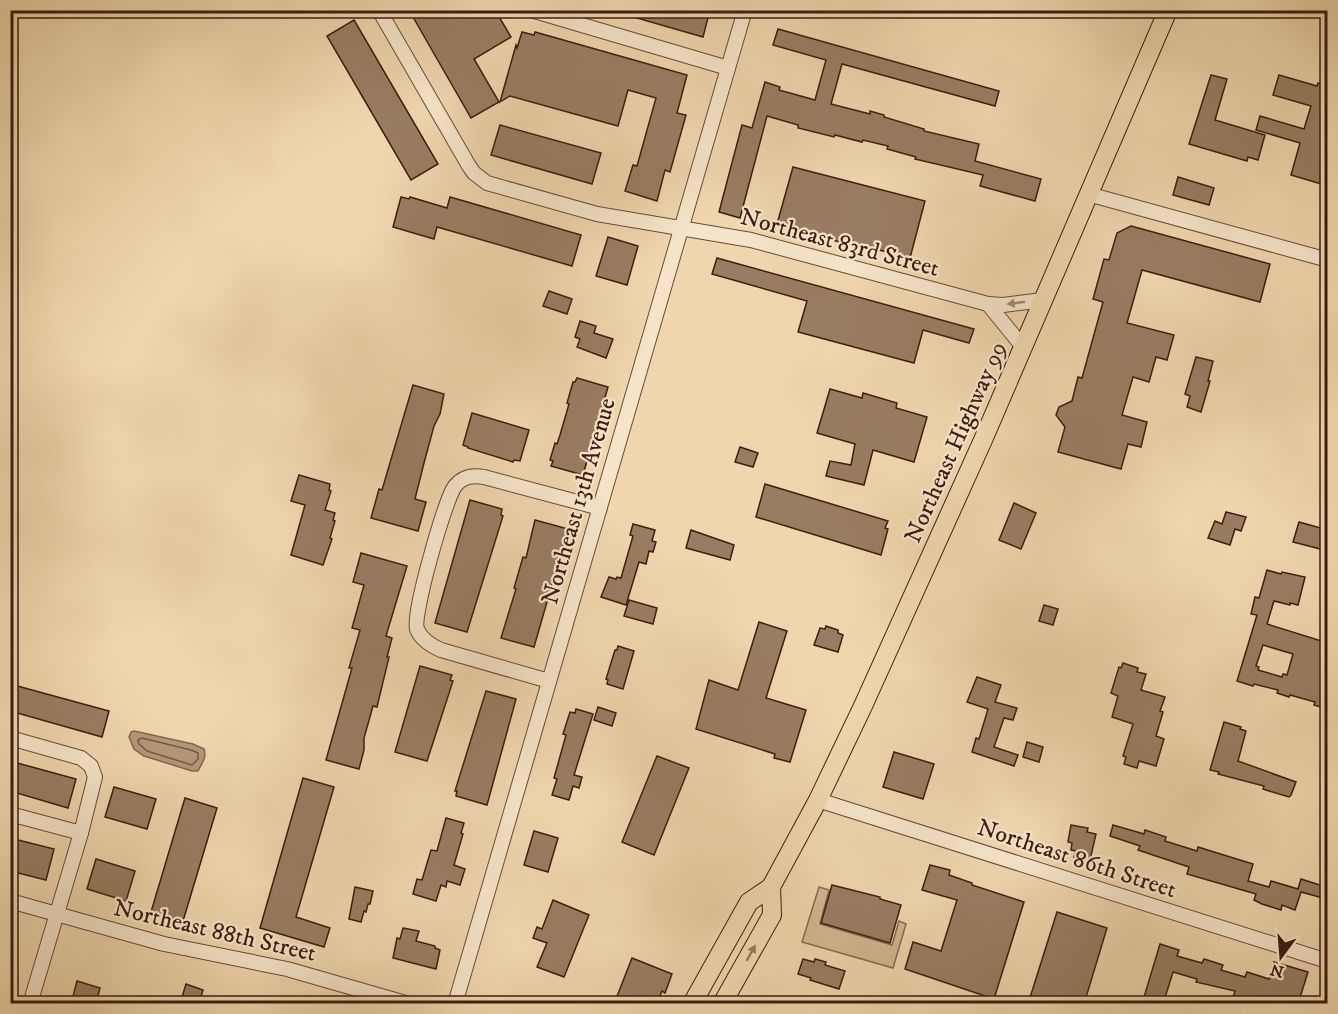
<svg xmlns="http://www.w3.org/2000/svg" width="1338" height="1014" viewBox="0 0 1338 1014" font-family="'IM FELL DW Pica',serif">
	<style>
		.green { fill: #d1b792; stroke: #866a51; stroke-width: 1.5 }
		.water { fill: #b29778; stroke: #83664e; stroke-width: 1.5 }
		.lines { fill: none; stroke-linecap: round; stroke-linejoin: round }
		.shore { stroke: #775a44; stroke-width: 1.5 }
		.building { fill: #997d62; stroke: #3c1d10; stroke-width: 1.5; fill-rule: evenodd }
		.minor-casing { stroke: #694b37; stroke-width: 16 }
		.major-casing { stroke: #3c1d10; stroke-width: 20 }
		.minor { stroke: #f5e4ca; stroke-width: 14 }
		.major { stroke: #efd6ad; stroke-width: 18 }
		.oneway { fill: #a28a76 }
		.oneway2 { fill: #967a5e }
		.labels { text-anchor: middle; stroke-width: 4.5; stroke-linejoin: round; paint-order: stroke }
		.street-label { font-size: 24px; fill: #3c1d10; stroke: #f5e4ca }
	</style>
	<rect width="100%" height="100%" fill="#efd6ad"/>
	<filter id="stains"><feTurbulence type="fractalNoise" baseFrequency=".00333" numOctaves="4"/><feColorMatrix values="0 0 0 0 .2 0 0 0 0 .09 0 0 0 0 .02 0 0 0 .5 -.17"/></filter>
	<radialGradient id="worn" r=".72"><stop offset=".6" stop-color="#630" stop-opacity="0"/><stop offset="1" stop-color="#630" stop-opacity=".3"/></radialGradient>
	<!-- green -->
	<path class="green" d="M819,887L829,890L820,924L892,945L899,921L906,924L893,968L802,942Z"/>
	<!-- water -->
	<path class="water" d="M134,731L193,744L204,749C207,757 202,763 198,771H192L144,756L134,749L129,737L131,732Z"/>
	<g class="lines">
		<!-- shore -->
		<path class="shore" d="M142,738L191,750L198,753V759L192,765L147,751L139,744L138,740Z"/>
	</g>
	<!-- building -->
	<g class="building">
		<path d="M409,10H495L511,37L474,59L499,102L471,118Z"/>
		<path d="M624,10H710L703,37L623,14Z"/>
		<path d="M354,20L438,164L411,180L327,36Z"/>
		<path d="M778,29L999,91L995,106L842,64L831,104L870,114V111L884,115V117L924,129V131L979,144L975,161L1041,179L1035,201L980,186L983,175L915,159L916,157L887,149L888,146L863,140L862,142L835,135L834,137L798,128V125L767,116L740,218L719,212L742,125L752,128L765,82L780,87L779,90L815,100L826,60L773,45Z"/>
		<path d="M522,32L534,35L535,32L687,75L677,113L686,115L670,172L665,170L657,201L625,191L633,165L637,166L656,98L628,90L618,126L510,96L500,102L516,45L517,48Z"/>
		<path d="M1211,75L1227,79L1215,120L1265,135L1258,160L1248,157L1247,161L1189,144Z"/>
		<path d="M1279,75L1317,86L1318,83L1328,86V186L1291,175L1300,143L1256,130L1260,116L1304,129L1311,106L1273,95Z"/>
		<path d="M500,125L601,153L592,184L491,155Z"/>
		<path d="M793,167L925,201L910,258L879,250L878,253L777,224Z"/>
		<path d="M1178,177L1214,188L1209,205L1173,195Z"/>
		<path d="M401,197L409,199L410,197L447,208L450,197L581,235L572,266L437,227L434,239L393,227Z"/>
		<path d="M1131,226L1270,264L1260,302L1142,270L1127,323L1174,335L1167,360L1156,357L1149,382L1133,377L1122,415L1147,422L1141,447L1128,444L1121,469L1058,452L1065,427L1056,415L1059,407L1072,401L1078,377L1082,378L1103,302L1093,299L1104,259L1109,260L1117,233Z"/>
		<path d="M608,237L638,246L627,285L596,276Z"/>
		<path d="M717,258L974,329L969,343L923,330L914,363L798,332L807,301L712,274Z"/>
		<path d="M549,291L572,299L567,314L543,306Z"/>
		<path d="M580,321L596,326L594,333L613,339L606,358L577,347L580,339L575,337Z"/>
		<path d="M1196,357L1213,361L1208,381H1210L1201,412L1187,407L1190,396L1185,394Z"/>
		<path d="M577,378L608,387L583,475L551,466L553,461L550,460L555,443L557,444L560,435L569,404L567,403L573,382H575Z"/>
		<path d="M413,385L444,394L440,414L434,426L424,463L415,499L426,502L418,531L371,518L379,489L382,490Z"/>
		<path d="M830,389L862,398L863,393L897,403L896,408L927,417L914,462L873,450L864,485L826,476L830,461L851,465L855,444L817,433Z"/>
		<path d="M472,413L529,430L520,461L514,460L513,462L468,448V447L463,445Z"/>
		<path d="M740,447L758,453L753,467L735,462Z"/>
		<path d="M299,475L330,484L329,490L331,491L325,510L335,513L333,520L335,521L330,538L332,539L323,565L291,555L305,505L291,501Z"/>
		<path d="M765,484L888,521L885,528L888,529L881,555L756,517Z"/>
		<path d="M470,500L502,509L501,515L503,516L467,632L435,623Z"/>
		<path d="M1014,503L1036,513L1021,549L999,540Z"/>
		<path d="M1226,512L1246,517L1241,531L1235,529L1230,545L1208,538L1215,521L1222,524Z"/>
		<path d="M535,520L568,529L534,647L501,638L516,589L514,588L523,557L526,558Z"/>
		<path d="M1299,522L1328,530V551L1293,542Z"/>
		<path d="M633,524L655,530L652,541L656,542L653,552L649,551L646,564L639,562L626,605L601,597L609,577L616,579L617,577L621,578L633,536L630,535Z"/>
		<path d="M691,530L734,545L730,560L686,548Z"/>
		<path d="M361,553L407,566L386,636L392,638L387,657H389L377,707L373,706L364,738V750L359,769L326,760L352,668H349L360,630L352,628L364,585L353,582Z"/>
		<path d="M1267,570L1281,574L1282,572L1305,577L1298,605L1290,603V605L1274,601L1267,624L1328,643V709L1314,705L1315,702L1290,695L1289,697L1277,693L1278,690L1254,684L1253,686L1237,681L1257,615L1251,614L1255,597L1259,598ZM1263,645L1293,654L1287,675L1283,674L1282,677L1258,670L1259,667L1256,666Z"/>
		<path d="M629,600L657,608L653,624L624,616Z"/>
		<path d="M1044,605L1058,609L1053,625L1039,621Z"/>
		<path d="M759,622L787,631L766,698L806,710L790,762L774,758L775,754L696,729L709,680L738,690Z"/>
		<path d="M826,626L838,630V633L843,635L838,652L814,645L820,628L825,629Z"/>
		<path d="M618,646L634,651L623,689L607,684L608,680L606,679L615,650H617Z"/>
		<path d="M1123,663L1138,668L1137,672L1146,674L1141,690L1165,697L1160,711L1163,712L1156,736L1164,739L1156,766L1139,761L1137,768L1124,764L1126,757L1123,756L1133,724L1112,717L1118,696L1111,693L1119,667L1121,668Z"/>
		<path d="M420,666L452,675L450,680L453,681L427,761L395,752Z"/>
		<path d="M977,677L1001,685L995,702L1017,708L1013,720L1004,718L994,747L1018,755L1014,766L972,752L976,738L979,739L988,709L967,702Z"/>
		<path d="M10,684L109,711L102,737L10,711Z"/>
		<path d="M486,691L516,699L487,805L456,796L457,791H455Z"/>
		<path d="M598,707L616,713L612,726L594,720Z"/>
		<path d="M576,709L593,714L574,775L582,777L579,788L573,786L569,800L552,795L557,779L554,778L566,735L563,734L570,712L575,713Z"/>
		<path d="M1224,722L1241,727L1240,729L1246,731L1238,761L1296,782L1291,795L1289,797L1269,791L1263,789L1264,786L1218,774L1219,772L1210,770Z"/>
		<path d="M1027,742L1043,747L1039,762L1023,757Z"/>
		<path d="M894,752L934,764L923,799L883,787Z"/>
		<path d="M657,756L689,768L654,855L622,842Z"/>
		<path d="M10,761L76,779L68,808L10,791Z"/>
		<path d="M303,778L334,787L296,917L330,928L324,947L260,928Z"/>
		<path d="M114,787L156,799L147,829L105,817Z"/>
		<path d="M185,798L217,808L183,921L151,912Z"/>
		<path d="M446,818L464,823L461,833L463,834L454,865L465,869L460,885L447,881L446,887L441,885L436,901L413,894L417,879L422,880L431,850L437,851Z"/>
		<path d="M1071,825L1088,828L1087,832L1096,834L1090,860L1074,857L1076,851L1071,850L1072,843L1068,842Z"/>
		<path d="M1113,825L1144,834L1145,830L1166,837L1165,841L1197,851L1198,847L1253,864L1248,881L1269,887L1271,881L1298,889L1301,879L1326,887L1323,898L1301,892L1295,910L1282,905L1281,910L1262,904L1254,900L1256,894L1187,874L1189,867L1138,850L1140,846L1110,836Z"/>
		<path d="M534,831L558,838L548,872L524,865Z"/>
		<path d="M10,838L54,849L46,880L10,871Z"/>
		<path d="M96,859L135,871L126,901L87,889Z"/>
		<path d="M930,865L950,870L949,875L972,883V885L1024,902L994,999L905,969L913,942L941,951L957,900L922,890Z"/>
		<path d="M832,885L880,897V899L901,905L890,943L821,923Z"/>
		<path d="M355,887L373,891L370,904H368L366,912L364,911L361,922L349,919Z"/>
		<path d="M553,900L589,915L564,977L537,967L547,943L533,938L537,927L542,929Z"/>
		<path d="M1057,912L1107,928L1084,1004H1028Z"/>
		<path d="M403,928L419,931L416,941L435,946V948L440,950L436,969L393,958L397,938L400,939Z"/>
		<path d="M1160,944L1179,950L1177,956L1202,963L1204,959L1223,965L1221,970L1245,977L1247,972L1269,979L1274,962L1308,972L1298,1004H1231L1235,991L1196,982L1197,979L1173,972L1163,1004H1142Z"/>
		<path d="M632,958L672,974L665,993L662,991L657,1004H614Z"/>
		<path d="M803,959L814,962L815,959L826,962L825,965L845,971L839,989L810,980L811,978L798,974Z"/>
		<path d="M77,981L100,988L96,1004H71Z"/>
		<path d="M186,984L203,990L199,1004H180Z"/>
	</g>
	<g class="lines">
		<!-- minor casing -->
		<g class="minor-casing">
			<g id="minor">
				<path d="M379,10L469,166L474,173L487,183L597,214L751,240L988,304L1003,305L1043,300"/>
				<path d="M531,10L728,68"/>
				<path d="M1088,194L1328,260"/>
				<path d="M988,304L1023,347"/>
				<path d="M549,681L441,650C432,646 421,640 417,629C412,615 445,500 455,486C463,476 473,475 484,477L600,508"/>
				<path d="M10,738L81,758L91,766L95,777L81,833L30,1004"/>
				<path d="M818,800L1324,960L1328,958"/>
				<path d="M10,814L81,833"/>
				<path d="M10,901L164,944L287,969L409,1004"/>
				<path d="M455,1004L745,10"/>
			</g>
		</g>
		<!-- major casing -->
		<g class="major-casing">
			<g id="major">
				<path d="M692,1004L749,902L771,887L818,800L863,706L983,440L1168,10"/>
				<path d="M722,1004L772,915L771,887"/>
			</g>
		</g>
		<!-- minor -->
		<use href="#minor" class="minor"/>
		<!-- major -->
		<use href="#major" class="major"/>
	</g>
	<!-- one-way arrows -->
	<defs><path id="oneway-solid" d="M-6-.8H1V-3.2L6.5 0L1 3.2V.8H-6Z" transform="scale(1.5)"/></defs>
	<use class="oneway" href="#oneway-solid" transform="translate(1016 303) rotate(172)"/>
	<use class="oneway2" href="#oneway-solid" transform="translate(751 953) rotate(-61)"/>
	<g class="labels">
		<!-- street labels -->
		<g class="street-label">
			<text transform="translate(840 242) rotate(15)" y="8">Northeast 83rd Street</text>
			<text transform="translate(955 442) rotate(-66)" y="8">Northeast Highway 99</text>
			<text transform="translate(578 501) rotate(-74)" y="8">Northeast 13th Avenue</text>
			<text transform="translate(1077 858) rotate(18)" y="8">Northeast 86th Street</text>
			<text transform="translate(215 930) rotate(13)" y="8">Northeast 88th Street</text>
		</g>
	</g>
	<!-- margin -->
	<rect width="1338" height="1014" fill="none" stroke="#efd6ad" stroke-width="36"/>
	<rect x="12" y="12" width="1314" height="990" fill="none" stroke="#3c1d10" stroke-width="3"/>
	<rect x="18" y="18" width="1302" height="978" fill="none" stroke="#3c1d10" stroke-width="1.5"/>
	<!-- north arrow -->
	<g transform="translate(1281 957) rotate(196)" stroke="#f5e4ca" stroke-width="4.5" paint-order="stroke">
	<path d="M0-4.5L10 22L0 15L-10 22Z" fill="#3c1d10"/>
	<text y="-9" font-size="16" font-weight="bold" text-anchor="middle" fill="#3c1d10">N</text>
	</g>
	<rect width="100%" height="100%" filter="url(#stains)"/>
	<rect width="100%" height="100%" fill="url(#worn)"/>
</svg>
